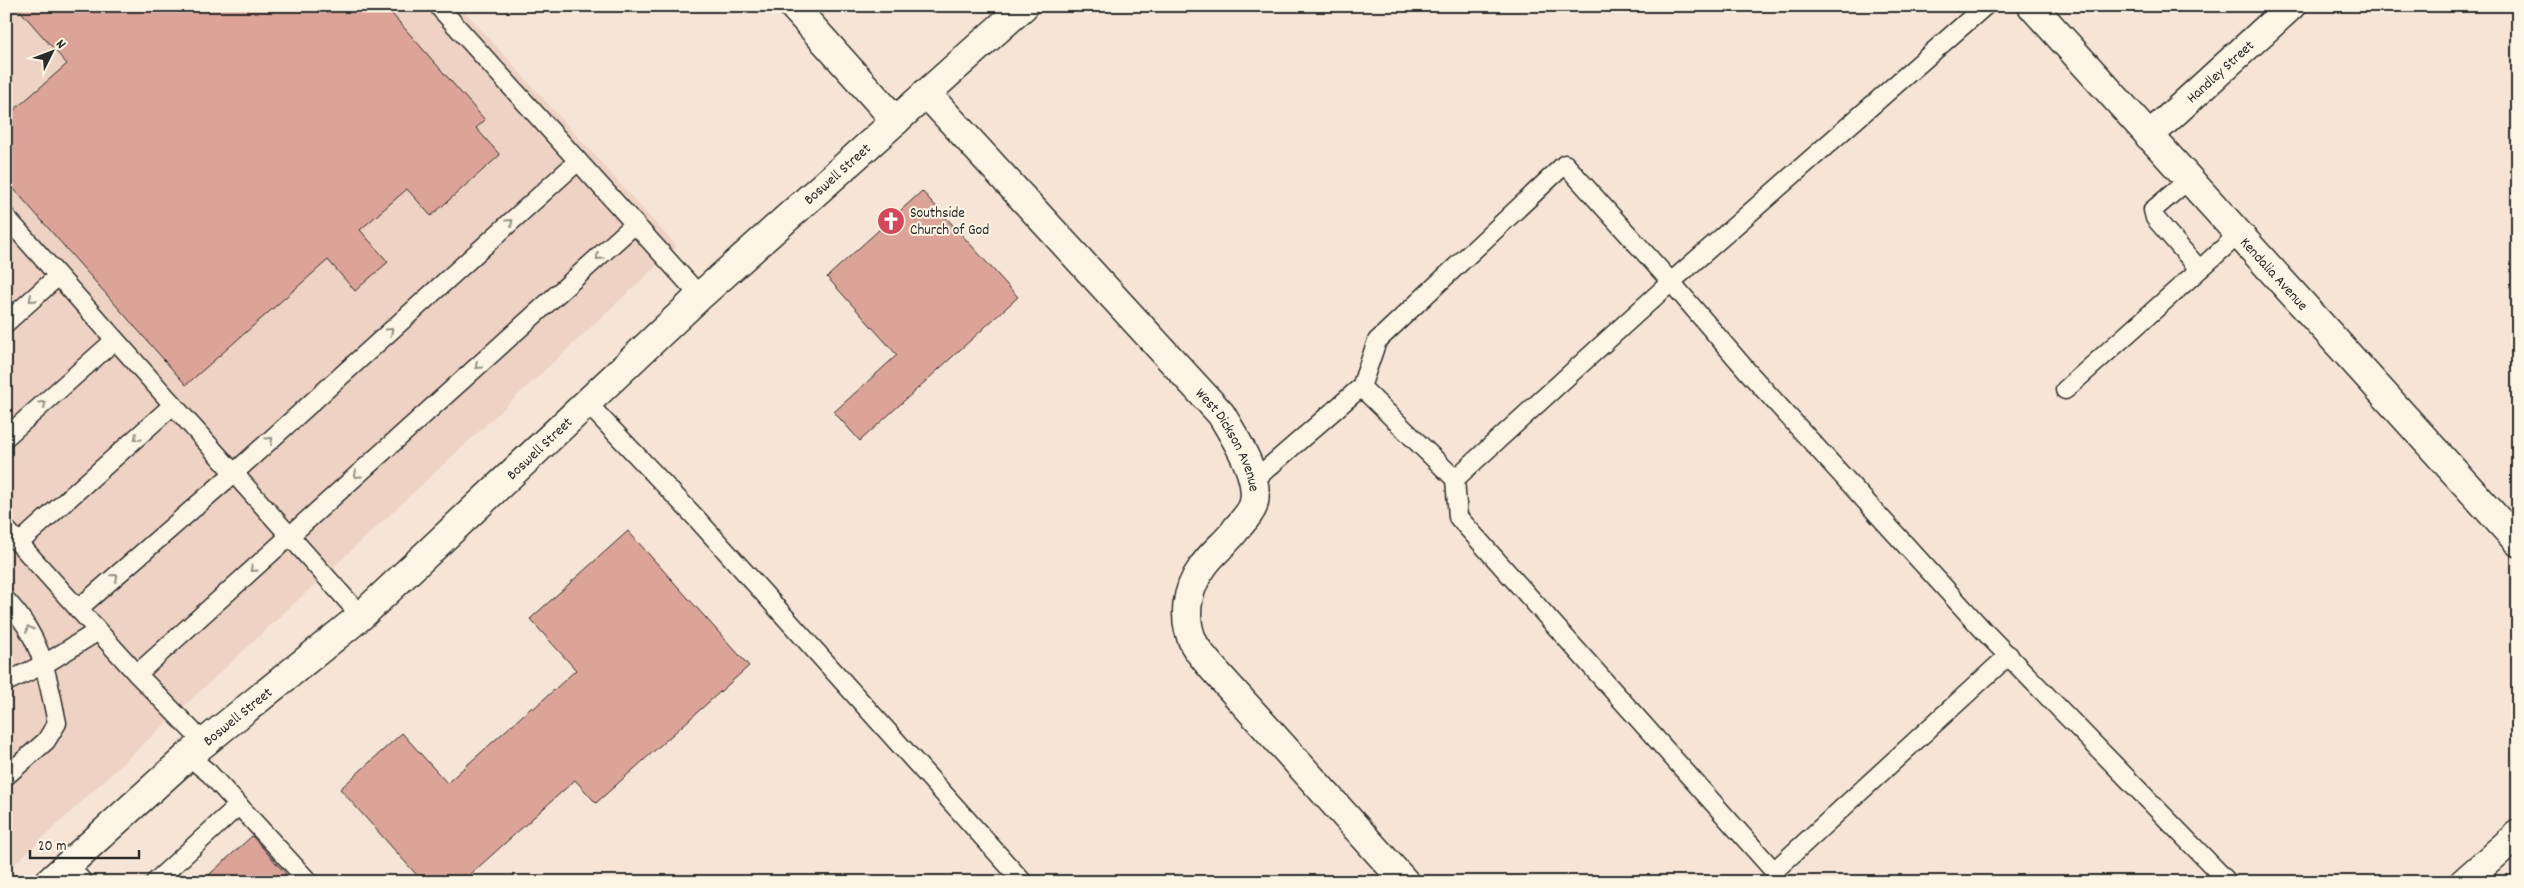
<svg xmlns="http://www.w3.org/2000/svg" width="2524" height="888" viewBox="0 0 2524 888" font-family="Dekko,sans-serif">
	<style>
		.built { fill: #eed2c3 }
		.building { fill: #dca498; stroke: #2b2b2b }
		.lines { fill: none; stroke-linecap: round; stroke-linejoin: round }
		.lane-casing { stroke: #2b2b2b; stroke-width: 21 }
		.street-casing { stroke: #2b2b2b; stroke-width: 31 }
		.lane { stroke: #fcf5e5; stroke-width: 18 }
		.street { stroke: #fcf5e5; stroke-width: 28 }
		.oneway { stroke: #949088 }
		.labels { text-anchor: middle; stroke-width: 4; stroke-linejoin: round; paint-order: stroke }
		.street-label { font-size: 15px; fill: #2b2b2b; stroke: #fcf5e5 }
		.poi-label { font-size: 15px; fill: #2b2b2b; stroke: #fcf5e5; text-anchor: start }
	</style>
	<rect width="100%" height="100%" fill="#f6e5d6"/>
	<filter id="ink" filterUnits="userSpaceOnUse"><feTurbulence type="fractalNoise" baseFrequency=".02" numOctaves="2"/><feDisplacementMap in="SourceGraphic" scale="10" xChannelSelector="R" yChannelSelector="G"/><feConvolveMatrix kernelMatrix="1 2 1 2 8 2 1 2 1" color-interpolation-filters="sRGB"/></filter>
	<g filter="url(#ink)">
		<!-- built -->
		<path class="built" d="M6,6H460L677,247L6,872Z"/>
		<!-- building -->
		<g class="building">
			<path d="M16,6H385L485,120L476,128L500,155L431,216L407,189L360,230L388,262L355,291L328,260L186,385L6,180V117L67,64Z"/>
			<path d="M922,191L1018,297L860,441L834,412L897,355L827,277Z"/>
			<path d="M628,531L749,666L596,803L575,780L462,882H423L340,789L402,733L447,783L532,707L533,709L576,670L530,619Z"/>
			<path d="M252,836L293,882H201Z"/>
		</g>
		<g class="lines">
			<!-- lane casing -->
			<g class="lane-casing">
				<g id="lane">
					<path d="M438,6L700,296"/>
					<path d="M1985,6L1671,282L1749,373L1983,630L2228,882"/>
					<path d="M2188,180L2153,210L2155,218L2199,269"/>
					<path d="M6,217L361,616"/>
					<path d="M6,323L58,276"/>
					<path d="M2065,390L2238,235"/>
					<path d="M587,403L697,519L1023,882"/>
					<path d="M6,437L115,340"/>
					<path d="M1455,479L1458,517L1774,871L2009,655"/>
					<path d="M1253,481L1361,387L1377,341L1565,164L1671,282L1455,479L1361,387"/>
					<path d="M6,529L137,674L204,743"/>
					<path d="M19,543L173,405"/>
					<path d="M6,600C42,638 47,674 57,723L46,741L6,776"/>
					<path d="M78,609L234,473L578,161"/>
					<path d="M137,674L635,224"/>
					<path d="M6,682L45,664L98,631"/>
					<path d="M188,756L209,773L309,882"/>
					<path d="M68,864L83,882"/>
					<path d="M155,882L239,805"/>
				</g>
			</g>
			<!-- street casing -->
			<g class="street-casing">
				<g id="street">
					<path d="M793,6L896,121"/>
					<path id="s1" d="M2032,6L2518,542"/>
					<path id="s2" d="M926,93L1221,414C1235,438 1262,478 1253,506C1250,514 1242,522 1237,528C1227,543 1211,553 1202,568C1186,590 1182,619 1194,644C1199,653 1208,663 1215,671L1405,882"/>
					<path id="s3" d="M2149,136L2291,6"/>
					<path id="s4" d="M49,882L188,756L361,616L700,296L1024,6"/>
					<path d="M2464,882L2518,834"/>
				</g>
			</g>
			<!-- lane -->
			<use href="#lane" class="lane"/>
			<!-- street -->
			<use href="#street" class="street"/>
		</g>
		<!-- one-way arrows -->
		<defs><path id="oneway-chevron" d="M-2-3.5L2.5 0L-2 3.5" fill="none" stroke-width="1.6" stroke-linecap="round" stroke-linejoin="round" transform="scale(1.25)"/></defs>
		<g class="oneway">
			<use href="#oneway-chevron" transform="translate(510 222) rotate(-42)"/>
			<use href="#oneway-chevron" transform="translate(599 257) rotate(138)"/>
			<use href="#oneway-chevron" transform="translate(32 299) rotate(138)"/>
			<use href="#oneway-chevron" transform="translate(390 331) rotate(-42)"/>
			<use href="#oneway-chevron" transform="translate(478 366) rotate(138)"/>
			<use href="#oneway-chevron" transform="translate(43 404) rotate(-42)"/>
			<use href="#oneway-chevron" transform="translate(137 438) rotate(138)"/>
			<use href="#oneway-chevron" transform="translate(270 440) rotate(-42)"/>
			<use href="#oneway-chevron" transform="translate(357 475) rotate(138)"/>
			<use href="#oneway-chevron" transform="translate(253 569) rotate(138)"/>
			<use href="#oneway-chevron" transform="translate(115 577) rotate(-41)"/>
			<use href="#oneway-chevron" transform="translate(29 629) rotate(-115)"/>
		</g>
	</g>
	<!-- icons -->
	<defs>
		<g id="church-disc" transform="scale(1.4375)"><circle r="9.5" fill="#d1495b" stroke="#fcf5e5"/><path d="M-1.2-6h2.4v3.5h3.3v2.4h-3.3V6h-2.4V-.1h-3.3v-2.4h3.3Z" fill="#fff"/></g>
	</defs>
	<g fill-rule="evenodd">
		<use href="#church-disc" x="891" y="221"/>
	</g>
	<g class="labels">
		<!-- street labels -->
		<g class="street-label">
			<text dy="5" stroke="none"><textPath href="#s3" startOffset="96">Handley Street</textPath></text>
			<text dy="5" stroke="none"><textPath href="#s4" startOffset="1060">Boswell Street</textPath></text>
			<text dy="5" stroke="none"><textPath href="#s1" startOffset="361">Kendalia Avenue</textPath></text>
			<text dy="5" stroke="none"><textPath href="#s2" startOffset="462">West Dickson Avenue</textPath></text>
			<text dy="5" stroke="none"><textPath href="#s4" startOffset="655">Boswell Street</textPath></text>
			<text dy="5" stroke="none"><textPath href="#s4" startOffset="251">Boswell Street</textPath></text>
		</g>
		<!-- poi labels -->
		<g class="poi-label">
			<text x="910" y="217">Southside<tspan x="910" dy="17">Church of God</tspan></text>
		</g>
	</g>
	<!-- margin -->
	<rect width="2524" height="888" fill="none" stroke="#fcf5e5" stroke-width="25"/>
	<rect x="12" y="12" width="2499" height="863" fill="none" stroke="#2b2b2b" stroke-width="2" filter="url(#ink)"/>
	<!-- north arrow -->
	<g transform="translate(52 52) rotate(48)" stroke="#fcf5e5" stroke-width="4" paint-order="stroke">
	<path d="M0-4L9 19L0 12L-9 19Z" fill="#2b2b2b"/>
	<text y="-8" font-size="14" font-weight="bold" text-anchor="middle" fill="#2b2b2b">N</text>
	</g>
	<!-- scale -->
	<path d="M30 850v8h109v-8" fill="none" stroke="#2b2b2b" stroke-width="2.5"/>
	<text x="38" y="850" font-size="15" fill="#2b2b2b" stroke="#fcf5e5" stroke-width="4" paint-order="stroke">20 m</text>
</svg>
